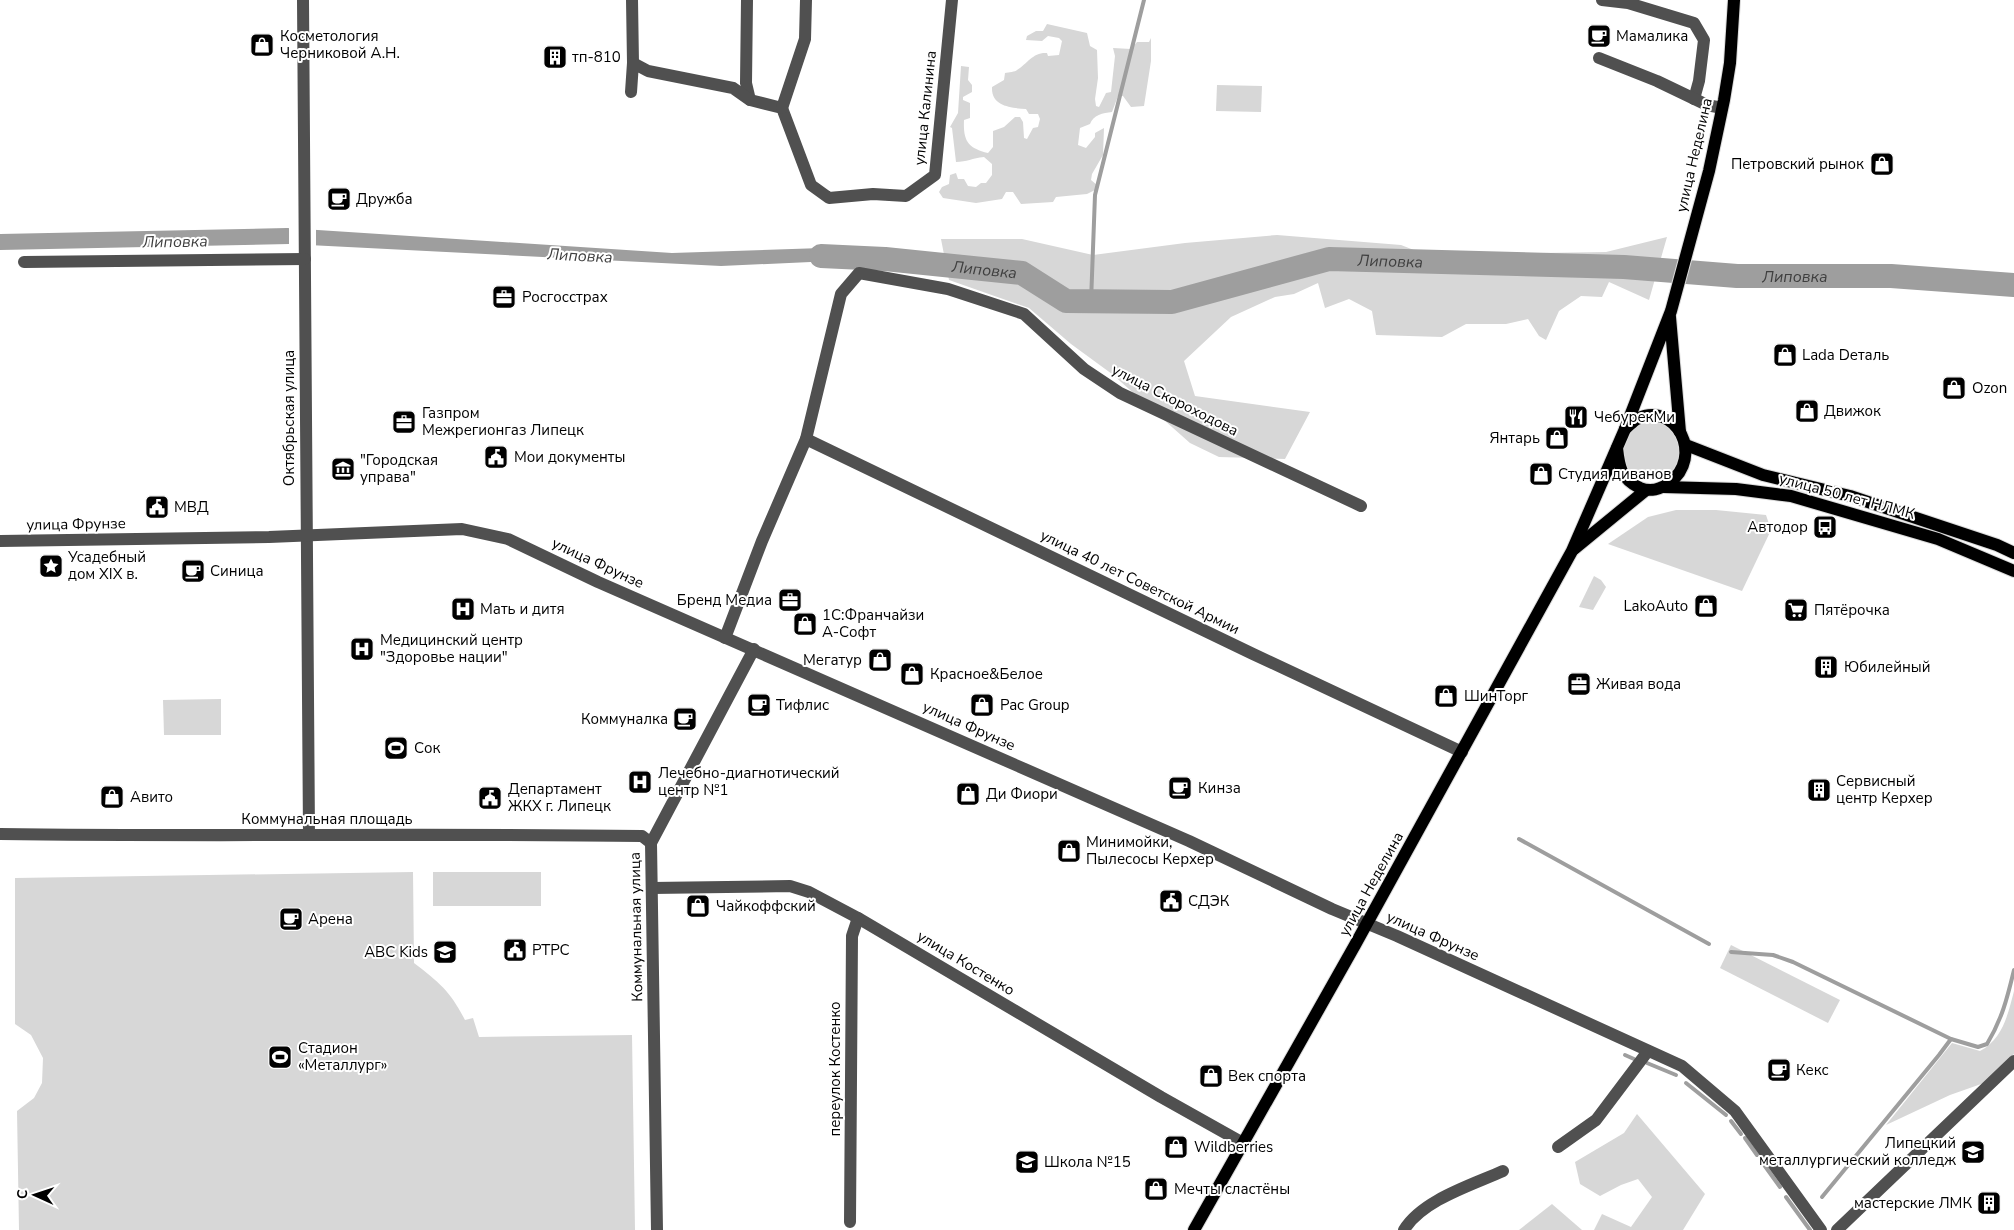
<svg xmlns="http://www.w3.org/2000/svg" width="2014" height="1230" viewBox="0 0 2014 1230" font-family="'Nunito Sans',sans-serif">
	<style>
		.green { fill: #d7d7d7 }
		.water { fill: #9e9e9e }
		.pier { fill: #fff }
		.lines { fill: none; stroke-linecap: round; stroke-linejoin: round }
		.stream { stroke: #9e9e9e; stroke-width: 4 }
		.river { stroke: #9e9e9e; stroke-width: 24 }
		.major-casing { stroke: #dbdbdb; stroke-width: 14 }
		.minor { stroke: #505050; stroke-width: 12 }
		.major { stroke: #000; stroke-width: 12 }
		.labels { text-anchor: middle; stroke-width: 4; stroke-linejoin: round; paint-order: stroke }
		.poi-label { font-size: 15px; fill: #000; stroke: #fff; text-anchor: start }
		.street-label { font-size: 15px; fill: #000; stroke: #fff }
		.water-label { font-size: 16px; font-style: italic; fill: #3f3f3f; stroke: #fff }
	</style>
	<rect width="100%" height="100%" fill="#fff"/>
	<!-- green -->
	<g class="green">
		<path d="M1047,24L1087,33L1090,46L1097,50L1098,78L1095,99L1096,106L1099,107L1106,93L1111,92L1115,56L1113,48L1131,49L1137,42H1149L1151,38V61L1144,106L1131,107L1123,96H1118L1112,112C1103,113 1093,115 1090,124L1080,128L1078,145L1086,148L1095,137V133L1104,128L1103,155L1092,174L1091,180L1097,185V189L1087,194L1056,197L1053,202L1021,204L1013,192H1006L1002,199L976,203L943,198L939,192L942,187L949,184L950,175L956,173L958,179H964L968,186L976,187L981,183H986L992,175V164L984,157C972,158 967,162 956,162L952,128L950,127L958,113L961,66L969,67L968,80L972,85V92L963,97V100L970,103V118L964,120C963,141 968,148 988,153L993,147V131L1004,127L1015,117H1020L1023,122L1024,138L1027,139L1033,128L1038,127L1040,119L1038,114H1029L1026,109C1012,108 991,107 992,87L1004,80L1005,73C1009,72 1015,72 1017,70C1028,63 1033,52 1047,53L1048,56L1059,55L1062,41L1059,38L1048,36L1042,41L1026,40L1027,36L1036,31H1043Z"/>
		<path d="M1217,85L1262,86L1261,112L1216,111Z"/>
		<path d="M1277,235L1401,245L1478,275L1490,271L1534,272L1541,253L1606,252L1667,237L1649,300L1609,282L1602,297L1581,296L1559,311L1546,340L1539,336L1528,319L1506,324H1466L1442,337L1376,335L1372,311L1349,299L1325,308L1318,283L1294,294L1275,297L1231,317L1184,361L1195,396L1310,412L1285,459L1219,457L1190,443L1112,374L1071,344L1029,308L949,280L941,239H1022L1093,255L1185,243Z"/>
		<circle cx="1651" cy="451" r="29"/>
		<path d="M1676,510H1716L1766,515L1771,530L1742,591L1608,544L1648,517Z"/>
		<path d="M1594,576L1601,580L1606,587L1593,610L1579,607Z"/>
		<path d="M221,699V735H164L163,700Z"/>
		<path d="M413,872L414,963C440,983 450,991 465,1020L473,1018L479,1037L632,1035L635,1230H19L17,1111L34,1098L42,1083L43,1058L31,1035L15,1024V878Z"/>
		<rect x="433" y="872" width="108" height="34"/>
		<path d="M1731,945L1840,1000L1828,1023L1720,968Z"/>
		<path d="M2014,991V1054L1984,1083L1950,1095L1886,1125L1952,1043L1980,1051C2003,1039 2008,1014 2014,991Z"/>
		<path d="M1637,1114L1705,1194L1683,1230H1594L1602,1214L1631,1227L1652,1197L1638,1179L1621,1185L1600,1196L1580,1184L1575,1162L1624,1133Z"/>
		<path d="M1552,1204L1582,1230H1519Z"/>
	</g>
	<!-- water -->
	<path class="water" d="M287,228L672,253L852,247L854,260L721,266L289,244L0,250V234Z"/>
	<!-- pier -->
	<path class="pier" d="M289,225L316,227V248L289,247Z"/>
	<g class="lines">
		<!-- stream -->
		<g class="stream">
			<path d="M1091,302L1095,195L1144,0"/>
			<path d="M1519,839L1709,944"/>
			<path d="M1731,952L1773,955L1793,962L1951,1039L1978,1047L1987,1044C2002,1019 2007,999 2014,970"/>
			<path d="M1625,1055L1634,1059"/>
			<path d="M1647,1063L1676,1075"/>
			<path d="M1686,1083L1726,1115"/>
			<path d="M1731,1121L1741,1134"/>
			<path d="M1745,1138L1757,1155"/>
			<path d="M1762,1162L1780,1187"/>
			<path d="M1786,1197L1810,1230"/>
			<path d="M1822,1197L1939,1055L1951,1039"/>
		</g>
		<!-- river -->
		<path class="river" id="s1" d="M821,256L885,259L1022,273L1066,301L1172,302L1329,259L1624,267L1737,276H1891L2014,285"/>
		<!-- major casing -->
		<g class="major-casing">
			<g id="major">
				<path d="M1670,317L1680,432"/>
				<path d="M1686,445L1763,475L1850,496L1997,545L2014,553"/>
				<path d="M1617,448C1619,467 1621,479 1640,488C1650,492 1661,489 1669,483C1705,457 1676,400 1637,419C1633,421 1629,426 1625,429"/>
				<path d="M1664,487L1736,489L1791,496L1938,539L2014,571"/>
				<path d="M1574,549L1646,490"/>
				<path d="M1194,1230L1355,945L1572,551L1625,429L1671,311L1709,171L1724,100L1730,63L1734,0"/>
			</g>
		</g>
		<!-- minor -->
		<g class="minor">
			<path d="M303,0L309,835"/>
			<path d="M632,0L633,63"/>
			<path d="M747,0L746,83L750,100"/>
			<path d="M1602,0L1628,3L1694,23L1704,40L1699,81L1694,99"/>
			<path d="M1599,58L1657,81L1707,105L1722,108"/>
			<path d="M631,92L633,63L648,71L733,88L750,100L782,108L811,185L829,198L873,194L906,196L935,175L952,0"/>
			<path d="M782,108L805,39L806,0"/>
			<path d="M24,262L305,259"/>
			<path d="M806,439L1253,654L1462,752"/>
			<path d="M0,541L269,537L462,529L508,539L598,582L1189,841L1332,909L1397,936L1682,1066L1735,1111L1821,1230"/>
			<path d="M725,638L762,541L806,439L841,294L859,273L948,289L1024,314L1084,369L1120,393L1361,506"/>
			<path d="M0,834C214,837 428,833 642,836L651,843"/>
			<path d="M652,888L790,886L809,892L858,918L1161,1097L1243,1143"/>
			<path d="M1558,1147L1596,1120L1648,1051"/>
			<path d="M850,1222L852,936L858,918"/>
			<path d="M657,1230L651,843L754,649"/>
			<path d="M1404,1230C1422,1200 1472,1185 1503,1171"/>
			<path d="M1837,1230L2014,1061"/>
		</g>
		<!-- major -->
		<use href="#major" class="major"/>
	</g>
	<!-- icons -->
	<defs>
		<g id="cafe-square" transform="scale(1.25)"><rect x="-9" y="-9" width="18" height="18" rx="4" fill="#000" stroke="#fff"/><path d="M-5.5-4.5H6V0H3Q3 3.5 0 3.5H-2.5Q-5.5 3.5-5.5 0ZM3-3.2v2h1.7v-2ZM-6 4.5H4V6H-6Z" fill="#fff"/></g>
		<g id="shop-square" transform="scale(1.25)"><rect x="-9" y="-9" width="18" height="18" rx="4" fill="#000" stroke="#fff"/><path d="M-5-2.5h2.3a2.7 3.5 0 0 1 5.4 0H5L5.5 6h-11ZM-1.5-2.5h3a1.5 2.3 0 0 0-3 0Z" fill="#fff"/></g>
		<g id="building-square" transform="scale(1.25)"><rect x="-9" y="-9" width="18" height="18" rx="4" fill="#000" stroke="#fff"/><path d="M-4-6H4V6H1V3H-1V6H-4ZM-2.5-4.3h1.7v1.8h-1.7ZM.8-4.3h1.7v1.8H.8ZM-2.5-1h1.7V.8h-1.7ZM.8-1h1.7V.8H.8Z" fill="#fff"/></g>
		<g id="office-square" transform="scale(1.25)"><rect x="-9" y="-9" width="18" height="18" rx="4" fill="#000" stroke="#fff"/><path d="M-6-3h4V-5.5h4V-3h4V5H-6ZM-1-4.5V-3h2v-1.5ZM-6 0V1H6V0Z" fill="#fff"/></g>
		<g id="restaurant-square" transform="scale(1.25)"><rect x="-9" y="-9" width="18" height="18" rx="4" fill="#000" stroke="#fff"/><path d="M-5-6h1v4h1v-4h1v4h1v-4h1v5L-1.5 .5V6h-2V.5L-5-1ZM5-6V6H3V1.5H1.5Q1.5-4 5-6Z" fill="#fff"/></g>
		<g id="civic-square" transform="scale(1.25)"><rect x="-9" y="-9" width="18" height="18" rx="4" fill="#000" stroke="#fff"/><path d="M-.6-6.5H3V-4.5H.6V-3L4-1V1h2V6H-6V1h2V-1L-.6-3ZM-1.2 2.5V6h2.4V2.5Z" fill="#fff"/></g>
		<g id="museum-square" transform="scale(1.25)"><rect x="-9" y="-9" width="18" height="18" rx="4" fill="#000" stroke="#fff"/><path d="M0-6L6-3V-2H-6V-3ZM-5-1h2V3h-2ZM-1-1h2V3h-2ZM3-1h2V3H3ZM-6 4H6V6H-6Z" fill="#fff"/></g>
		<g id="bus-square" transform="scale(1.25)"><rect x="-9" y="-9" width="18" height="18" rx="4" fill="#000" stroke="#fff"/><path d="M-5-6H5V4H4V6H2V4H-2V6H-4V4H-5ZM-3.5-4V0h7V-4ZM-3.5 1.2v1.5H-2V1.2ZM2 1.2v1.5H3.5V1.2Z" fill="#fff"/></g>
		<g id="sight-square" transform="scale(1.25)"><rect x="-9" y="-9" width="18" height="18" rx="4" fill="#000" stroke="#fff"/><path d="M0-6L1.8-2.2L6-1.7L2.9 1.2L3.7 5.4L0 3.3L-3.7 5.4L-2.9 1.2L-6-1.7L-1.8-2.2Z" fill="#fff"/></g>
		<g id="hospital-square" transform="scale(1.25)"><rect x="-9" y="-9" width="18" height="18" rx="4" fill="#000" stroke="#fff"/><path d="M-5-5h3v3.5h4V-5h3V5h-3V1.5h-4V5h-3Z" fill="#fff"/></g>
		<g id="supermarket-square" transform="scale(1.25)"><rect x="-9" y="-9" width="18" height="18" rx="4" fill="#000" stroke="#fff"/><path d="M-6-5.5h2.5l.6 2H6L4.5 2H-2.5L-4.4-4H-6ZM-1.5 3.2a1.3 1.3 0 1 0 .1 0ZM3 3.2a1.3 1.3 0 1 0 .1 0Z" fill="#fff"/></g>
		<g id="stadium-square" transform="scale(1.25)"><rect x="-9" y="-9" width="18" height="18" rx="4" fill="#000" stroke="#fff"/><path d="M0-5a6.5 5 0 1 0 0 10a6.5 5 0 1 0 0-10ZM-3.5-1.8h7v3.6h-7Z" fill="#fff"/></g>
		<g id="school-square" transform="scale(1.25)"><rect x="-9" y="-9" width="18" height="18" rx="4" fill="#000" stroke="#fff"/><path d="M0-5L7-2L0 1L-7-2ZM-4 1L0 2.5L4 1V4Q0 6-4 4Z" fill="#fff"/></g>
		<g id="university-square" transform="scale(1.25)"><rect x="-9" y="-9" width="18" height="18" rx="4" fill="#000" stroke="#fff"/><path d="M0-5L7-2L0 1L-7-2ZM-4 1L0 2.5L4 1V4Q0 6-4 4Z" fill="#fff"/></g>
	</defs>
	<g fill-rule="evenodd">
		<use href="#cafe-square" x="1599" y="36"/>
		<use href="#shop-square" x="262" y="45"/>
		<use href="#building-square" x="555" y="57"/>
		<use href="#shop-square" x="1882" y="164"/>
		<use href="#cafe-square" x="339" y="199"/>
		<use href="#office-square" x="504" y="297"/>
		<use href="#shop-square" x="1785" y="355"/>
		<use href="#shop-square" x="1954" y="388"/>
		<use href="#shop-square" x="1807" y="411"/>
		<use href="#restaurant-square" x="1576" y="417"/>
		<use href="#office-square" x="404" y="422"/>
		<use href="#shop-square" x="1557" y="438"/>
		<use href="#civic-square" x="496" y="457"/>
		<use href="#museum-square" x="343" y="469"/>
		<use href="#shop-square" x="1541" y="474"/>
		<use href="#civic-square" x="157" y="507"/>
		<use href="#bus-square" x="1825" y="527"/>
		<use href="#sight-square" x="51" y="566"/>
		<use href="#cafe-square" x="193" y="571"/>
		<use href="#office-square" x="790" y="600"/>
		<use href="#shop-square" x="1706" y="606"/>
		<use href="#hospital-square" x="463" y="609"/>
		<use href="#supermarket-square" x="1796" y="610"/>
		<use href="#shop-square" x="805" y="624"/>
		<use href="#hospital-square" x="362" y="649"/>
		<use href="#shop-square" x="880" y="660"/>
		<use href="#building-square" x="1826" y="667"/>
		<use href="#shop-square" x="912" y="674"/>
		<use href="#office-square" x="1579" y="684"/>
		<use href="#shop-square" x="1446" y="696"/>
		<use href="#cafe-square" x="759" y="705"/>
		<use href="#shop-square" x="982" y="705"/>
		<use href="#cafe-square" x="685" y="719"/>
		<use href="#stadium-square" x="396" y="748"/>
		<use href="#hospital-square" x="640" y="782"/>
		<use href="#cafe-square" x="1180" y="788"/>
		<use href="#building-square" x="1819" y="790"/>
		<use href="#shop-square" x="968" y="794"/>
		<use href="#shop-square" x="112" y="797"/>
		<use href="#civic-square" x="490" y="798"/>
		<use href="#shop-square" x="1069" y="851"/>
		<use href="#civic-square" x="1171" y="901"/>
		<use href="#shop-square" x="698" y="906"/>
		<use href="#cafe-square" x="291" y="919"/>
		<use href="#civic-square" x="515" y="950"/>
		<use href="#school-square" x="445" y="952"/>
		<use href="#stadium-square" x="280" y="1057"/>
		<use href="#cafe-square" x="1779" y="1070"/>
		<use href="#shop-square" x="1211" y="1076"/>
		<use href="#shop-square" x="1176" y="1147"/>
		<use href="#university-square" x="1973" y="1152"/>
		<use href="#school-square" x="1027" y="1162"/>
		<use href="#shop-square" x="1156" y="1189"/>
		<use href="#building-square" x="1989" y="1203"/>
	</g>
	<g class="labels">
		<!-- poi labels -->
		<g class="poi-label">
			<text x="280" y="41">Косметология<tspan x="280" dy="17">Черниковой А.Н.</tspan></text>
			<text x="1616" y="41">Мамалика</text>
			<text x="572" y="62">тп-810</text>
			<text x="1864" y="169" text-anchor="end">Петровский рынок</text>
			<text x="356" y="204">Дружба</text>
			<text x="522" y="302">Росгосстрах</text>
			<text x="1802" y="360">Lada Dеталь</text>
			<text x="1972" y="393">Ozon</text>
			<text x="1824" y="416">Движок</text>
			<text x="422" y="418">Газпром<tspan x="422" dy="17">Межрегионгаз Липецк</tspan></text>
			<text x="1594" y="422">ЧебурекМи</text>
			<text x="1540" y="443" text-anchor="end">Янтарь</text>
			<text x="514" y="462">Мои документы</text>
			<text x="360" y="465">"Городская<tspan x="360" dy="17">управа"</tspan></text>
			<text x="1558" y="479">Студия диванов</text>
			<text x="174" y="512">МВД</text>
			<text x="1808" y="532" text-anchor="end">Автодор</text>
			<text x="68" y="562">Усадебный<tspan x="68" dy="17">дом XIX в.</tspan></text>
			<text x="210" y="576">Синица</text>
			<text x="772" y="605" text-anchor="end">Бренд Медиа</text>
			<text x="1688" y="611" text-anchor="end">LakoAuto</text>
			<text x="480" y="614">Мать и дитя</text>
			<text x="1814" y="615">Пятёрочка</text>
			<text x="822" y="620">1С:Франчайзи<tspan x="822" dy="17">А-Софт</tspan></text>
			<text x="380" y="645">Медицинский центр<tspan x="380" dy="17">"Здоровье нации"</tspan></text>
			<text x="862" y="665" text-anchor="end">Мегатур</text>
			<text x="1844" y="672">Юбилейный</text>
			<text x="930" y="679">Красное&amp;Белое</text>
			<text x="1596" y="689">Живая вода</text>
			<text x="1464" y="701">ШинТорг</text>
			<text x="776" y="710">Тифлис</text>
			<text x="1000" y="710">Pac Group</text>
			<text x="668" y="724" text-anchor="end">Коммуналка</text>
			<text x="414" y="753">Сок</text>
			<text x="658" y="778">Лечебно-диагнотический<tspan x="658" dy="17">центр №1</tspan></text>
			<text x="1836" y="786">Сервисный<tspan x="1836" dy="17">центр Керхер</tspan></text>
			<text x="1198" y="793">Кинза</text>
			<text x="508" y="794">Департамент<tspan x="508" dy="17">ЖКХ г. Липецк</tspan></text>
			<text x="986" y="799">Ди Фиори</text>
			<text x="130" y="802">Авито</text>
			<text x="1086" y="847">Минимойки,<tspan x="1086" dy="17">Пылесосы Керхер</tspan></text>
			<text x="1188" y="906">СДЭК</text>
			<text x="716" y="911">Чайкоффский</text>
			<text x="308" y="924">Арена</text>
			<text x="532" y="955">РТРС</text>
			<text x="428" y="957" text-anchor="end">ABC Kids</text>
			<text x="298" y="1053">Стадион<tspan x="298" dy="17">«Металлург»</tspan></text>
			<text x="1796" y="1075">Кекс</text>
			<text x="1228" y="1081">Век спорта</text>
			<text x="1956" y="1148" text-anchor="end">Липецкий<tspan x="1956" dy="17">металлургический колледж</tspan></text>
			<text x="1194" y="1152">Wildberries</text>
			<text x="1044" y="1167">Школа №15</text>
			<text x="1174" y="1194">Мечты сластёны</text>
			<text x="1972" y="1208" text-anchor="end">мастерские ЛМК</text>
		</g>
		<!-- street labels -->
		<g class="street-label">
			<text transform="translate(925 108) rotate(-84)" y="5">улица Калинина</text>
			<text transform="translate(1694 155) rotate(-77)" y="5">улица Неделина</text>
			<text transform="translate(1175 400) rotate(27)" y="5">улица Скороходова</text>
			<text transform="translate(289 418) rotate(-90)" y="5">Октябрьская улица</text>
			<text transform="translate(1847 496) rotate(15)" y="5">улица 50 лет НЛМК</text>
			<text transform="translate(76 524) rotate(-1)" y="5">улица Фрунзе</text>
			<text transform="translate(598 563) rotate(25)" y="5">улица Фрунзе</text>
			<text transform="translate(1140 582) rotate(26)" y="5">улица 40 лет Советской Армии</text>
			<text transform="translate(969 726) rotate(24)" y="5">улица Фрунзе</text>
			<text x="327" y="824">Коммунальная площадь</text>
			<text transform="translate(1371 884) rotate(-61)" y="5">улица Неделина</text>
			<text transform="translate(636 927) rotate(-91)" y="5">Коммунальная улица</text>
			<text transform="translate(1433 936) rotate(24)" y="5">улица Фрунзе</text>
			<text transform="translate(966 963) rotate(31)" y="5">улица Костенко</text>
			<text transform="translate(835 1069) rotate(-90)" y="5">переулок Костенко</text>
		</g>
		<!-- water labels -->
		<g class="water-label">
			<text transform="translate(175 241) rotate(-1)" y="6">Липовка</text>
			<text transform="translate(580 255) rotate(3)" y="6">Липовка</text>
			<text dy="6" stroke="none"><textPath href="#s1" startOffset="584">Липовка</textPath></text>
			<text dy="6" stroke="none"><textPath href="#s1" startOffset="164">Липовка</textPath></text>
			<text dy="6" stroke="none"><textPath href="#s1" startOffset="989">Липовка</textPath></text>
		</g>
	</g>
	<!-- north arrow -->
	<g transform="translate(35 1195) rotate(273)" stroke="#ffffff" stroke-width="4" paint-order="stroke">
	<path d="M0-4L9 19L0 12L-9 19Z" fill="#000000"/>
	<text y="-8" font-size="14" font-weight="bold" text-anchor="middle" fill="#000000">С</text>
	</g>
</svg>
